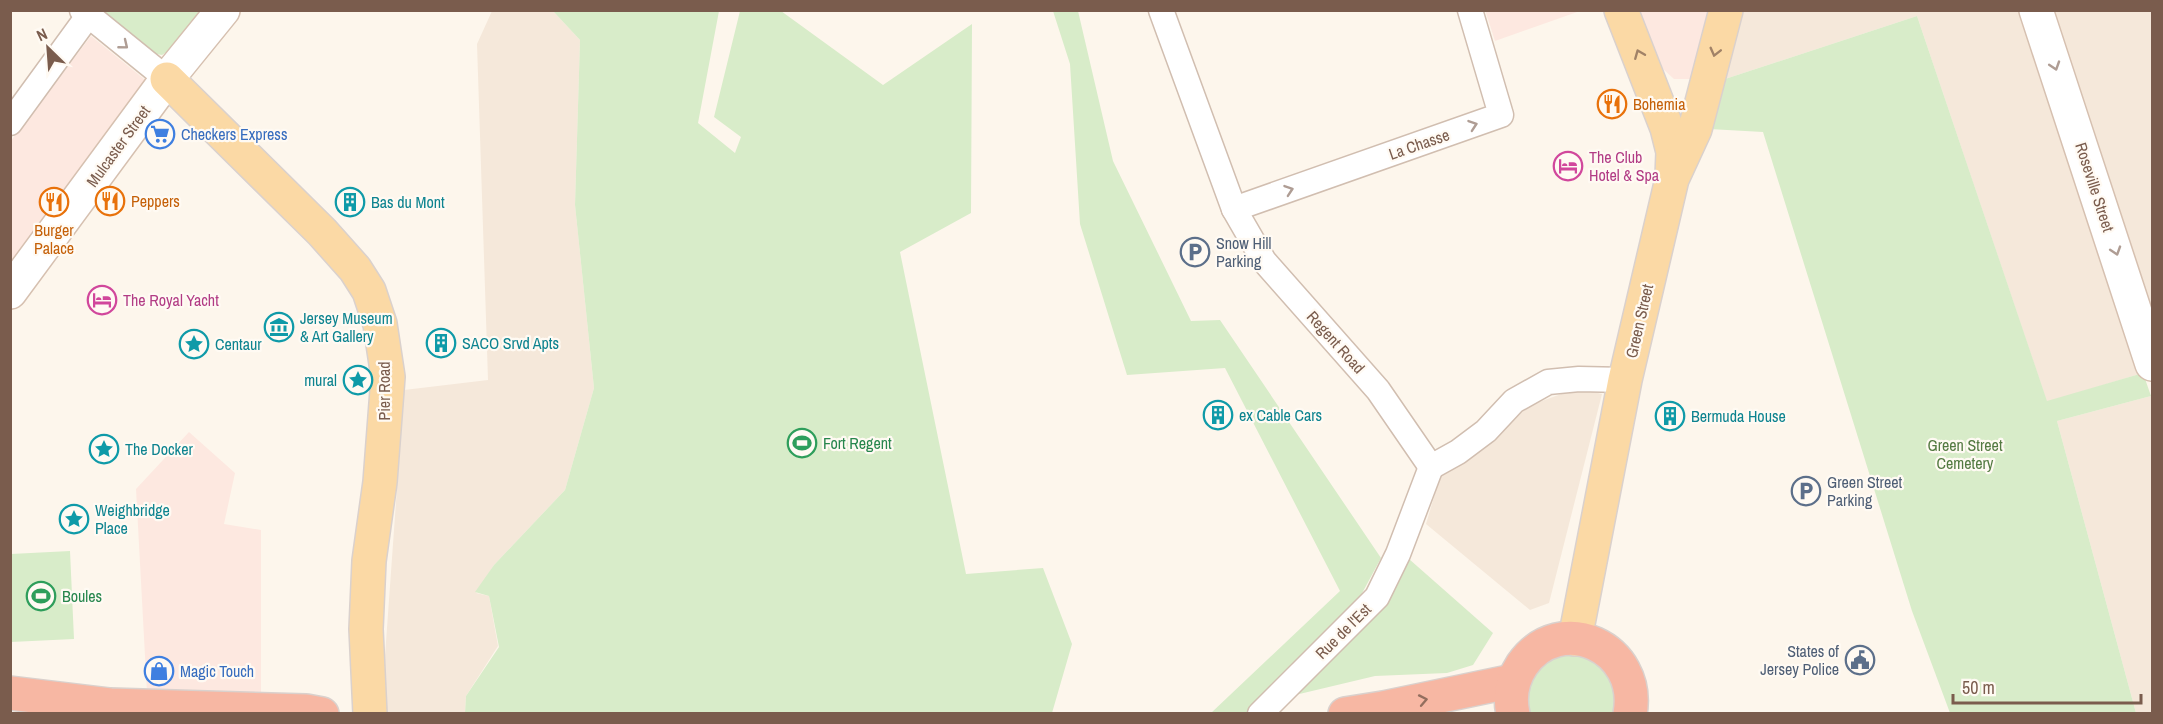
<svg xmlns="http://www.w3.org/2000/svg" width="2163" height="724" viewBox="0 0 2163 724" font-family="'Archivo Narrow',sans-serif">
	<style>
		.residential { fill: #f5e8da }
		.commercial { fill: #fde8e0 }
		.green { fill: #d8ecc9 }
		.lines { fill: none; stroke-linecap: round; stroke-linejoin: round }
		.street-casing { stroke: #d1beb0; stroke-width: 27 }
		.secondary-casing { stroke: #d6c0b0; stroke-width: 36 }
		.primary-casing { stroke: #dad1cd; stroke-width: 36 }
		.highway-casing { stroke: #dad1cd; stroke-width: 36 }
		.street { stroke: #fff; stroke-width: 24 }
		.secondary { stroke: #fff; stroke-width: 33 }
		.primary { stroke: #fbd9a5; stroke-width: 33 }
		.highway { stroke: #f7b7a3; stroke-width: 33 }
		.oneway { stroke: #af9d94 }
		.oneway2 { stroke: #a18267 }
		.oneway3 { stroke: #936e5e }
		.labels { text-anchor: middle; stroke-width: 4.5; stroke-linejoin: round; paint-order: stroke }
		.food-label { font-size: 16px; fill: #c56008; stroke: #fffaf3; text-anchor: start }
		.shop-label { font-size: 16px; fill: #366cbe; stroke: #fffaf3; text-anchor: start }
		.street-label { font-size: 16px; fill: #7a5c4d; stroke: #fffaf3 }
		.hotel-label { font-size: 16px; fill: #b23c85; stroke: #fffaf3; text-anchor: start }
		.culture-label { font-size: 16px; fill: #0d838f; stroke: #fffaf3; text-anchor: start }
		.service-label { font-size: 16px; fill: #4e5e75; stroke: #fffaf3; text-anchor: start }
		.leisure-label { font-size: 16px; fill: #27864d; stroke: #fffaf3; text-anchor: start }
		.park-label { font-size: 16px; fill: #537a41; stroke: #fffaf3 }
	</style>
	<rect width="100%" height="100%" fill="#fdf6ec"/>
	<!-- residential -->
	<g class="residential">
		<path d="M492,11H553L580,40L575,205L594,388L565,490L494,565L476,593L489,596L498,646L466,696L465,713L383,714V684L404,390L488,380L477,44Z"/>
		<path d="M1738,11H2025L2143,373L2047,402L1917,16L1719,81Z"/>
		<path d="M2036,11H2152V364Z"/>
		<path d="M1578,388L1602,394L1549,603L1530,610L1426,524L1440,477L1484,449L1528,406Z"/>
		<path d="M2151,396L2152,403V713H2136L2057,421Z"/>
	</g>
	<!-- commercial -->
	<g class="commercial">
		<path d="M1485,10H1580V11L1495,41Z"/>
		<path d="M1639,11H1715L1702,66L1690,79H1674L1661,67Z"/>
		<path d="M91,36L149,83L14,261L10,258V142Z"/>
		<path d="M189,432L235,473L224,524L261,530V692L147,693L136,489Z"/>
	</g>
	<!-- green -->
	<g class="green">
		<path d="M103,11H201L171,49L162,55L151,53Z"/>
		<path d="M553,11H719L698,123L735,153L741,137L714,117L740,11H781L883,85L972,24L971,213L900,252L966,574L1043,568L1072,644L1052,713H465L466,696L499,647L489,596L475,592L494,565L565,490L594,388L575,205L580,40Z"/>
		<path d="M1053,11H1078L1113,161L1191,321L1220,320L1381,558L1360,597L1333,629L1246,713H1211L1340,591L1225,368L1127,375L1080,224L1070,64Z"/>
		<path d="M1917,16L2047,401L2143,373L2151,396L2057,421L2136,713H1950L1912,611L1763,132L1709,129L1719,81Z"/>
		<path d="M70,551L74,639L11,642V554Z"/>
		<path d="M1409,559L1493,633L1473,665L1447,673L1375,676L1291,696L1392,595Z"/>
		<path d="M1604,648L1630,713L1513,714L1527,658Z"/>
	</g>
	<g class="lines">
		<!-- street casing -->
		<g class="street-casing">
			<g id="street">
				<path d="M82,10L167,79"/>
				<path d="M1161,10L1234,209L1264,261L1378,390L1431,467"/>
				<path d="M10,123L88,16"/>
				<path d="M1234,209L1501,115L1470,10"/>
				<path d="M1431,467L1458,452L1486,431L1514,401L1548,382L1579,379L1625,380"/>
				<path d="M1260,714L1377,597L1398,554L1431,467"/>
			</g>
		</g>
		<!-- secondary casing -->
		<g class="secondary-casing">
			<g id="secondary">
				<path d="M2036,10L2152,364"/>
				<path d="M10,292L167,79L223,10"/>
			</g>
		</g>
		<!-- primary casing -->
		<g class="primary-casing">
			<g id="primary">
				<path d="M1621,10L1667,128L1673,152L1672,176"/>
				<path d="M167,79L322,232L355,269L369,291L380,324L388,377L380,482L369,561L366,629L370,714"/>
				<path d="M1575,639L1625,380L1672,179L1695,129L1726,10"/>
			</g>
		</g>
		<!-- highway casing -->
		<g class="highway-casing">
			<g id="highway">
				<path d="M10,693L110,705L306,711L322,714"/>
				<path d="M1345,714L1383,708L1513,681"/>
				<path d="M1513,714C1509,696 1512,680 1522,665C1560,610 1642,647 1630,714"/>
			</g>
		</g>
		<!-- street -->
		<use href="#street" class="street"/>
		<!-- secondary -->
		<use href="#secondary" class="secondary"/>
		<!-- primary -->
		<use href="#primary" class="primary"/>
		<!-- highway -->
		<use href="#highway" class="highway"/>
	</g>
	<!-- one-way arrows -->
	<defs><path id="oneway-chevron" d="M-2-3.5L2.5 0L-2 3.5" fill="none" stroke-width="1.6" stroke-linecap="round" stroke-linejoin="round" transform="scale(1.5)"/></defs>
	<g class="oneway">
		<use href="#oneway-chevron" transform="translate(124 45) rotate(39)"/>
		<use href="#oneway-chevron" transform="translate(2055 66) rotate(72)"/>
		<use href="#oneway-chevron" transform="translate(1473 125) rotate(-19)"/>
		<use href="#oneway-chevron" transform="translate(1289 190) rotate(-19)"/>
		<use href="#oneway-chevron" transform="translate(2116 251) rotate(72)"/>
	</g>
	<g class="oneway2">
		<use href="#oneway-chevron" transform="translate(1715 52) rotate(104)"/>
		<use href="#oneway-chevron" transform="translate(1639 54) rotate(-112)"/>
	</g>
	<use class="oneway3" href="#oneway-chevron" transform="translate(1423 700) rotate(-11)"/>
	<!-- icons -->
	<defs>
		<g id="restaurant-ring" transform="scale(1.5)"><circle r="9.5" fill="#fffaf3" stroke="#e8710a" stroke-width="1.5"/><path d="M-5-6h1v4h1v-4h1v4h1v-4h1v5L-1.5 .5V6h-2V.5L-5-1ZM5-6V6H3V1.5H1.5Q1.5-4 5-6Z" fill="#e8710a"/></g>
		<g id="supermarket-ring" transform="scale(1.5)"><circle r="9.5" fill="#fffaf3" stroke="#3f7fe0" stroke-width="1.5"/><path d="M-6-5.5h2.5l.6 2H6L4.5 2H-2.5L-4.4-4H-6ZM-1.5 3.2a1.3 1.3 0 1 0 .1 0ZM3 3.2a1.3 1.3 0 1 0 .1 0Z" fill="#3f7fe0"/></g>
		<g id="hotel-ring" transform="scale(1.5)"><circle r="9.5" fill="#fffaf3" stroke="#d1479c" stroke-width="1.5"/><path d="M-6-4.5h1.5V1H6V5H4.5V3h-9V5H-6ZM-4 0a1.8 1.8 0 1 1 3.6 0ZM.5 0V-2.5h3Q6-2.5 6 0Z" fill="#d1479c"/></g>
		<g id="building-ring" transform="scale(1.5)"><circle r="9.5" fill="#fffaf3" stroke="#0f9aa8" stroke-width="1.5"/><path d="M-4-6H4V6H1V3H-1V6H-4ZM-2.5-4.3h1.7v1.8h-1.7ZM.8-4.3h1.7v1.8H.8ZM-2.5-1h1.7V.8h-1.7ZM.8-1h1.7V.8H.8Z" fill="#0f9aa8"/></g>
		<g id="parking-ring" transform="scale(1.5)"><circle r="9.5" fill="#fffaf3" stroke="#5c6f8a" stroke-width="1.5"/><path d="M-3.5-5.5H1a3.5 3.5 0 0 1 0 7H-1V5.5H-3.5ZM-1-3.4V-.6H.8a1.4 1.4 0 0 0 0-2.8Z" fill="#5c6f8a"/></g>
		<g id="museum-ring" transform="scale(1.5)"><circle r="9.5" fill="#fffaf3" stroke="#0f9aa8" stroke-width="1.5"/><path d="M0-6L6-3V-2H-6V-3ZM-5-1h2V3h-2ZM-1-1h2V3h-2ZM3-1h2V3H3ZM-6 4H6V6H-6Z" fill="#0f9aa8"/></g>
		<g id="sight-ring" transform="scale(1.5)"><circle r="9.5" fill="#fffaf3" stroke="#0f9aa8" stroke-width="1.5"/><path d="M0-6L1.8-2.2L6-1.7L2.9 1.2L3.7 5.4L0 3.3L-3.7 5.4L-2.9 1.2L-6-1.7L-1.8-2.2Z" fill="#0f9aa8"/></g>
		<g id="stadium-ring" transform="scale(1.5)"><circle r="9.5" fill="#fffaf3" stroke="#2e9e5b" stroke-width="1.5"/><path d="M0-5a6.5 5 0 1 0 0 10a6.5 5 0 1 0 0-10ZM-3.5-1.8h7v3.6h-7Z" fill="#2e9e5b"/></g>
		<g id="civic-ring" transform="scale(1.5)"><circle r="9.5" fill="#fffaf3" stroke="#5c6f8a" stroke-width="1.5"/><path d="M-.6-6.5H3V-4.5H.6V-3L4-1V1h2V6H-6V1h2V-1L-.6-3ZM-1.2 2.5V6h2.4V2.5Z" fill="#5c6f8a"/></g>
		<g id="shop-ring" transform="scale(1.5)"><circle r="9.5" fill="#fffaf3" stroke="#3f7fe0" stroke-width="1.5"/><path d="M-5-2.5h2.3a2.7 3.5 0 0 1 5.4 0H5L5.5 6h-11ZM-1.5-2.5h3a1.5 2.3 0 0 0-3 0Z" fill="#3f7fe0"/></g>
	</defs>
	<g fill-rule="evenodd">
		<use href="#restaurant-ring" x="1612" y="104"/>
		<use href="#supermarket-ring" x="160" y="134"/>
		<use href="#hotel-ring" x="1568" y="166"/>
		<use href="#restaurant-ring" x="110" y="201"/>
		<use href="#restaurant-ring" x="54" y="202"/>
		<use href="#building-ring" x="350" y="202"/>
		<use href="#parking-ring" x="1195" y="252"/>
		<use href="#hotel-ring" x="102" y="300"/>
		<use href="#museum-ring" x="279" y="327"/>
		<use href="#building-ring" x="441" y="343"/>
		<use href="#sight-ring" x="194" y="344"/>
		<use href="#sight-ring" x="358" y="380"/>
		<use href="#building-ring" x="1218" y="415"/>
		<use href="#building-ring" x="1670" y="416"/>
		<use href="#stadium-ring" x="802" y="443"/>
		<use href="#sight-ring" x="104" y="449"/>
		<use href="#parking-ring" x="1806" y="491"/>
		<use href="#sight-ring" x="74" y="519"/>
		<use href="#stadium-ring" x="41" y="596"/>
		<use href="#civic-ring" x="1860" y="660"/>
		<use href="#shop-ring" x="159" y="671"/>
	</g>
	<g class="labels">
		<!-- food labels -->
		<g class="food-label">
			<text x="1633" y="110">Bohemia</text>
			<text x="131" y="207">Peppers</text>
			<text x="54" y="236" text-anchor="middle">Burger<tspan x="54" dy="18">Palace</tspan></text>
		</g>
		<!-- shop labels -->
		<g class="shop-label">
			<text x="181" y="140">Checkers Express</text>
			<text x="180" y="677">Magic Touch</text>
		</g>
		<!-- street labels -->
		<g class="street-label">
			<text transform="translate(1419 144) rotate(-19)" y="6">La Chasse</text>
			<text transform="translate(118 146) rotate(-54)" y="6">Mulcaster Street</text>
			<text transform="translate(2095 187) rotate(72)" y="6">Roseville Street</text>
			<text transform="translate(1639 321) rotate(-77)" y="6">Green Street</text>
			<text transform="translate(1336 342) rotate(48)" y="6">Regent Road</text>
			<text transform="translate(384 391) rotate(-90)" y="6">Pier Road</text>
			<text transform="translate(1343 631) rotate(-45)" y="6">Rue de l'Est</text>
		</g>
		<!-- hotel labels -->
		<g class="hotel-label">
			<text x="1589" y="163">The Club<tspan x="1589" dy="18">Hotel &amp; Spa</tspan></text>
			<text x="123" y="306">The Royal Yacht</text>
		</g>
		<!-- culture labels -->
		<g class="culture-label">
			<text x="371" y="208">Bas du Mont</text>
			<text x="300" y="324">Jersey Museum<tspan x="300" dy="18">&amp; Art Gallery</tspan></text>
			<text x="462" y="349">SACO Srvd Apts</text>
			<text x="215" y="350">Centaur</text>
			<text x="337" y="386" text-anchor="end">mural</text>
			<text x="1239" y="421">ex Cable Cars</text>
			<text x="1691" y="422">Bermuda House</text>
			<text x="125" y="455">The Docker</text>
			<text x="95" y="516">Weighbridge<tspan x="95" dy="18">Place</tspan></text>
		</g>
		<!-- service labels -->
		<g class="service-label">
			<text x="1216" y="249">Snow Hill<tspan x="1216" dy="18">Parking</tspan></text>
			<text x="1827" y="488">Green Street<tspan x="1827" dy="18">Parking</tspan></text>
			<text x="1839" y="657" text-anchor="end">States of<tspan x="1839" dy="18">Jersey Police</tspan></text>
		</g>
		<!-- leisure labels -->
		<g class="leisure-label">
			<text x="823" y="449">Fort Regent</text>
			<text x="62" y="602">Boules</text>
		</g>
		<!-- park labels -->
		<g class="park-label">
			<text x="1965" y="451">Green Street<tspan x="1965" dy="18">Cemetery</tspan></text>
		</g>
	</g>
	<!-- border -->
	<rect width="2163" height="724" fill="none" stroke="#7a5c4d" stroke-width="24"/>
	<!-- north arrow -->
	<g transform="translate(48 48) rotate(335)" stroke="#fffaf3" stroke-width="4.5" paint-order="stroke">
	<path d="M0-4.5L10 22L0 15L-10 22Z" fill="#7a5c4d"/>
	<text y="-9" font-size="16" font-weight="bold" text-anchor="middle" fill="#7a5c4d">N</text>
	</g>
	<!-- scale -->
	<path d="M1953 694v9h188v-9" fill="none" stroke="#7a5c4d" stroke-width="3"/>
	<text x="1962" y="694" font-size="18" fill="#7a5c4d" stroke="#fffaf3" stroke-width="4.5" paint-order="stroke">50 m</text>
</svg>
